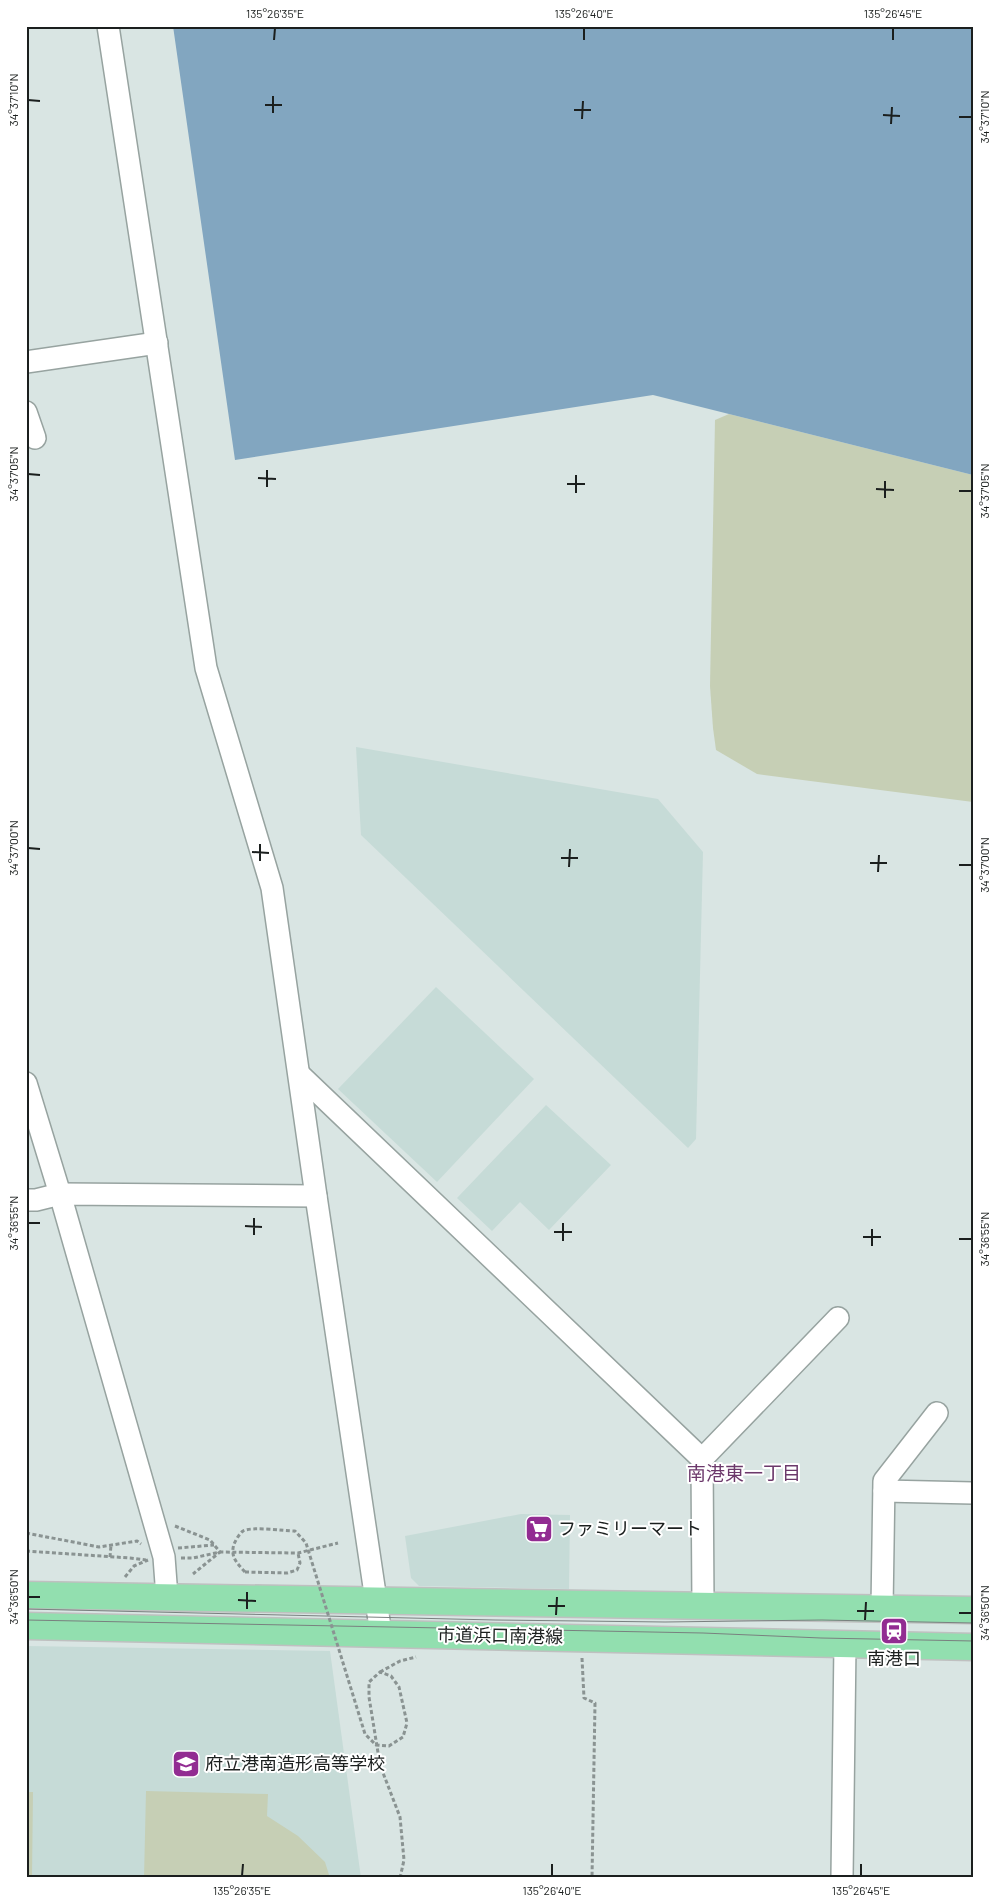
<svg xmlns="http://www.w3.org/2000/svg" width="999" height="1904" viewBox="0 0 999 1904" font-family="Barlow,'Noto Sans JP',sans-serif">
	<style>
		.built { fill: #c6dbd7 }
		.green { fill: #c6cfb5 }
		.water { fill: #82a6c0 }
		.lines { fill: none; stroke-linecap: round; stroke-linejoin: round }
		.minor-casing { stroke: #97a3a0; stroke-width: 24 }
		.major-casing { stroke: #bfc0c0; stroke-width: 29 }
		.path { stroke: #8a9392; stroke-width: 3; stroke-dasharray: 4 2.5; stroke-linecap: butt }
		.minor { stroke: #fff; stroke-width: 21 }
		.major { stroke: #92dfaf; stroke-width: 26 }
		.tram { stroke: #79807f; stroke-width: 1 }
		.path-bridge { stroke: #8a9392; stroke-width: 3; stroke-dasharray: 4 2.5; stroke-linecap: butt }
		.ticks { fill: none; stroke: #1b1f1e; stroke-width: 2 }
		.labels { text-anchor: middle; stroke-width: 4; stroke-linejoin: round; paint-order: stroke }
		.poi-label { font-size: 18px; fill: #1b1f1e; stroke: #fff; text-anchor: start }
		.street-label { font-size: 18px; fill: #1b1f1e; stroke: #fff }
		.neighbourhood-label { font-size: 19px; fill: #6c396b; stroke: #fff }
		.neatline { fill: none; stroke: #1b1f1e; stroke-width: 2 }
		.ticks-label { font-size: 12px; text-anchor: middle; fill: #1b1f1e }
	</style>
	<rect width="100%" height="100%" fill="#d9e5e3"/>
	<!-- built -->
	<g class="built">
		<path d="M356,747L658,799L703,852L696,1139L688,1148L361,835Z"/>
		<path d="M436,987L534,1079L437,1182L338,1089Z"/>
		<path d="M546,1105L611,1165L549,1230L520,1202L492,1231L457,1198Z"/>
		<path d="M521,1514L570,1515L569,1589L419,1586L411,1578L405,1536Z"/>
		<path d="M26,1646L330,1651L361,1878H26Z"/>
	</g>
	<!-- green -->
	<g class="green">
		<path d="M729,414L973,475V802L757,774L716,750L713,728L710,686L715,420Z"/>
		<path d="M146,1791L268,1794L267,1816L298,1836L325,1862L330,1878H144Z"/>
		<path d="M26,1792H33L32,1878H26Z"/>
	</g>
	<!-- water -->
	<path class="water" d="M173,26H973V475L653,395L235,460Z"/>
	<g class="lines">
		<!-- minor casing -->
		<g class="minor-casing">
			<g id="minor">
				<path d="M108,26L206,668L272,888L316,1196L381,1634"/>
				<path d="M26,362L157,343"/>
				<path d="M26,412L35,438"/>
				<path d="M300,1075L702,1459L703,1605"/>
				<path d="M26,1083L60,1194L164,1557L167,1597"/>
				<path d="M26,1200H36L60,1194L316,1196"/>
				<path d="M702,1459L838,1318"/>
				<path d="M884,1491L973,1493"/>
				<path d="M882,1608L884,1481L937,1413"/>
				<path d="M842,1878L845,1644"/>
			</g>
		</g>
		<!-- major casing -->
		<g class="major-casing">
			<g id="major">
				<path d="M26,1595L973,1610"/>
				<path d="M26,1626L973,1647"/>
			</g>
		</g>
		<!-- path -->
		<g class="path">
			<path d="M175,1526L210,1540L220,1552L193,1574"/>
			<path d="M26,1533L99,1547L137,1541L141,1544"/>
			<path d="M178,1548L214,1545"/>
			<path d="M26,1551L130,1558L146,1560"/>
			<path d="M110,1557L111,1545"/>
			<path d="M181,1558H193L220,1552L298,1553L338,1543"/>
			<path d="M245,1572L287,1573L297,1570L300,1563L298,1553"/>
			<path d="M125,1577L134,1566L148,1560"/>
			<path d="M582,1658L584,1698L595,1703L592,1878"/>
			<path d="M380,1672L400,1661L416,1657"/>
			<path d="M400,1878L404,1860L400,1817L380,1765L369,1697V1682L380,1672L391,1676L399,1687L407,1723"/>
		</g>
		<!-- minor -->
		<use href="#minor" class="minor"/>
		<!-- major -->
		<use href="#major" class="major"/>
		<!-- tram -->
		<g class="tram">
			<path d="M26,1609L495,1620L665,1622L822,1620L973,1623"/>
			<path d="M26,1620L703,1633L821,1638L973,1641"/>
		</g>
		<!-- path-bridge -->
		<path class="path-bridge" d="M245,1572C237,1563 230,1557 234,1544C236,1540 239,1534 243,1531C253,1526 283,1531 295,1531L306,1543L365,1734L376,1745L389,1746L403,1737L407,1723"/>
	</g>
	<!-- ticks -->
	<path class="ticks" d="M274,40L275,28M584,40V28M893,40V28M28,100L40,101M265,105H282M574,110H591M273,113V96M883,115L900,116M959,117H972M582,119L583,101M891,124L892,107M28,474L40,475M258,478L276,479M567,484H585M267,487V470M876,489L894,490M959,491H972M576,493V475M885,498V481M28,848L40,849M252,852L269,853M561,858H578M260,861V844M870,863H887M959,865H972M569,867L570,849M878,872L879,855M28,1223H40M245,1226L262,1227M554,1232H572M254,1235V1218M863,1237H881M959,1239H972M563,1241V1223M872,1246V1229M28,1597H40M238,1600L256,1601M548,1606H565M247,1609V1592M857,1611H874M959,1613H972M556,1615L557,1597M865,1620L866,1602M242,1876L243,1864M552,1876V1864M861,1876V1864"/>
	<!-- icons -->
	<defs>
		<g id="supermarket-square" transform="scale(1.4375)"><rect x="-9" y="-9" width="18" height="18" rx="4" fill="#922c92" stroke="#fff"/><path d="M-6-5.5h2.5l.6 2H6L4.5 2H-2.5L-4.4-4H-6ZM-1.5 3.2a1.3 1.3 0 1 0 .1 0ZM3 3.2a1.3 1.3 0 1 0 .1 0Z" fill="#fff"/></g>
		<g id="station-square" transform="scale(1.4375)"><rect x="-9" y="-9" width="18" height="18" rx="4" fill="#922c92" stroke="#fff"/><path d="M-3-6H3Q5-6 5-4V2Q5 4 3 4L4.5 6H3L1.5 4h-3L-3 6H-4.5L-3 4Q-5 4-5 2V-4Q-5-6-3-6ZM-3.5-4v3h7v-3ZM-3.5 1v1.5H-2V1ZM2 1v1.5H3.5V1Z" fill="#fff"/></g>
		<g id="school-square" transform="scale(1.4375)"><rect x="-9" y="-9" width="18" height="18" rx="4" fill="#922c92" stroke="#fff"/><path d="M0-5L7-2L0 1L-7-2ZM-4 1L0 2.5L4 1V4Q0 6-4 4Z" fill="#fff"/></g>
	</defs>
	<g fill-rule="evenodd">
		<use href="#supermarket-square" x="539" y="1529"/>
		<use href="#station-square" x="894" y="1631"/>
		<use href="#school-square" x="186" y="1764"/>
	</g>
	<g class="labels">
		<!-- poi labels -->
		<g class="poi-label">
			<text x="558" y="1535">ファミリーマート</text>
			<text x="894" y="1665" text-anchor="middle">南港口</text>
			<text x="205" y="1770">府立港南造形高等学校</text>
		</g>
		<!-- street labels -->
		<g class="street-label">
			<text transform="translate(500 1636) rotate(1)" y="6">市道浜口南港線</text>
		</g>
		<!-- neighbourhood labels -->
		<g class="neighbourhood-label">
			<text x="744" y="1480">南港東一丁目</text>
		</g>
	</g>
	<!-- border -->
	<rect width="999" height="1904" fill="none" stroke="#ffffff" stroke-width="55"/>
	<rect x="28" y="28" width="944" height="1848" class="neatline"/>
	<g class="ticks-label">
		<text x="275" y="18">135°26'35"E</text>
		<text x="584" y="18">135°26'40"E</text>
		<text x="893" y="18">135°26'45"E</text>
		<text transform="translate(14 100) rotate(-90)" y="4">34°37'10"N</text>
		<text transform="translate(985 117) rotate(-90)" y="4">34°37'10"N</text>
		<text transform="translate(14 474) rotate(-90)" y="4">34°37'05"N</text>
		<text transform="translate(985 491) rotate(-90)" y="4">34°37'05"N</text>
		<text transform="translate(14 848) rotate(-90)" y="4">34°37'00"N</text>
		<text transform="translate(985 865) rotate(-90)" y="4">34°37'00"N</text>
		<text transform="translate(14 1223) rotate(-90)" y="4">34°36'55"N</text>
		<text transform="translate(985 1239) rotate(-90)" y="4">34°36'55"N</text>
		<text transform="translate(14 1597) rotate(-90)" y="4">34°36'50"N</text>
		<text transform="translate(985 1613) rotate(-90)" y="4">34°36'50"N</text>
		<text x="242" y="1895">135°26'35"E</text>
		<text x="552" y="1895">135°26'40"E</text>
		<text x="861" y="1895">135°26'45"E</text>
	</g>
</svg>
